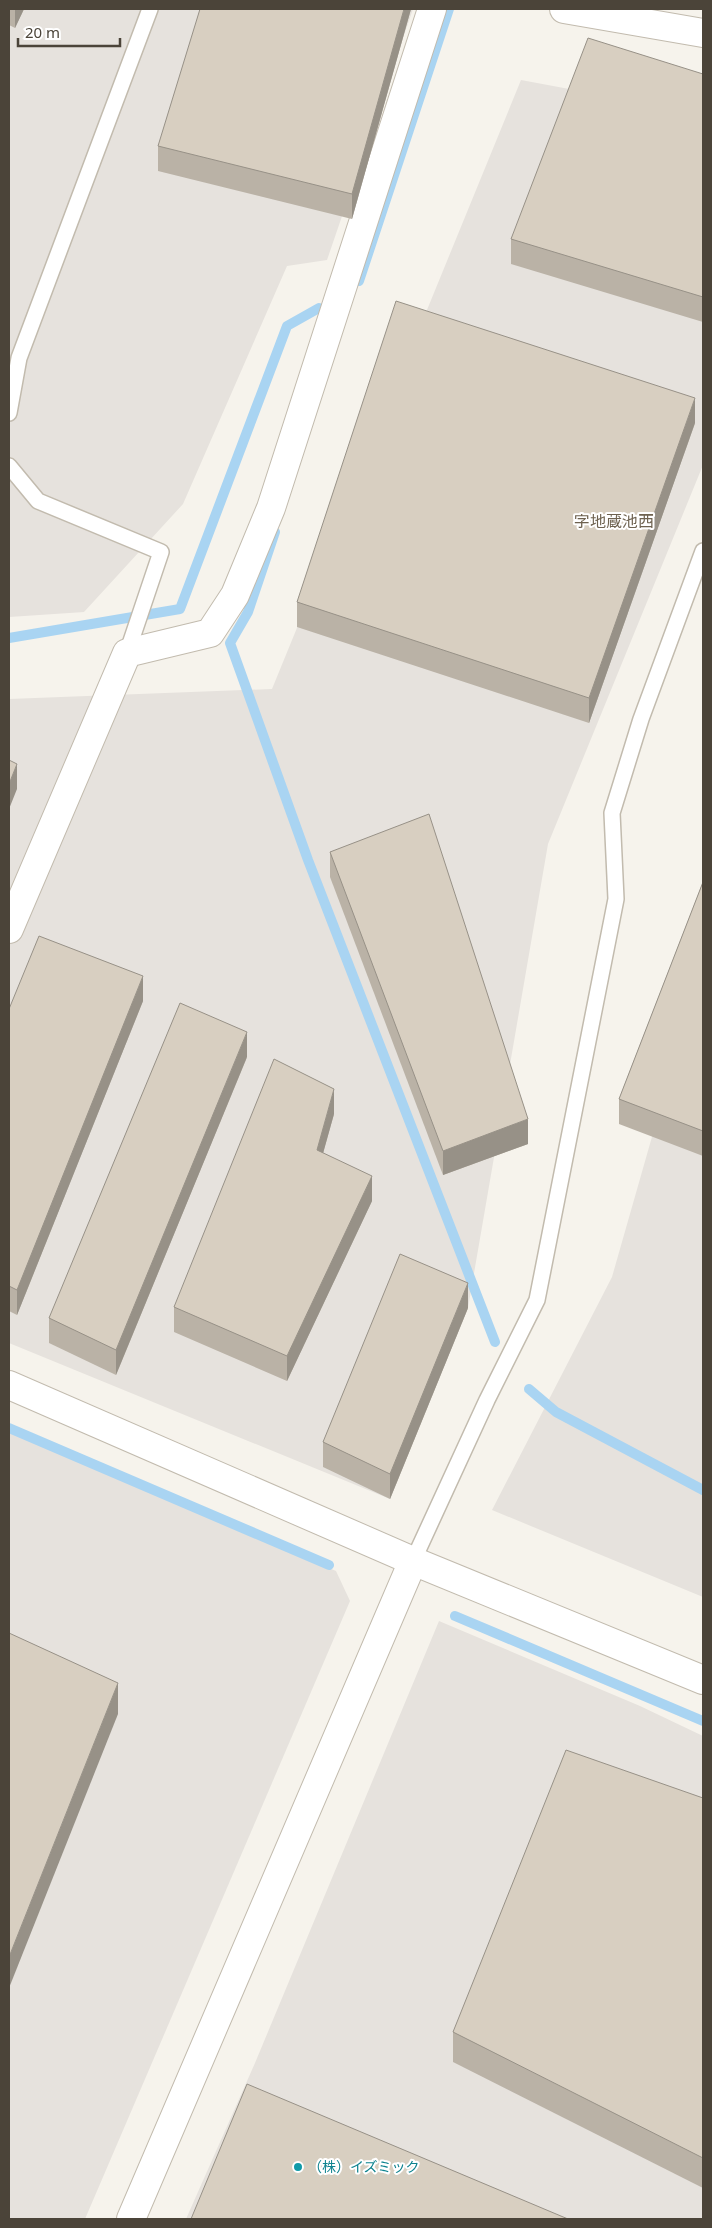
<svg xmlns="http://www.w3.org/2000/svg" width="712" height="2228" viewBox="0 0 712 2228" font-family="'Noto Sans','Noto Sans JP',sans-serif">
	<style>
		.industrial { fill: #e6e2dd }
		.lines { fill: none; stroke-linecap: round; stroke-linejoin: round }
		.stream { stroke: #a9d4f2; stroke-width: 10 }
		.service-casing { stroke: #c2bbae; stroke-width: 18 }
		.minor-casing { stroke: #c2bbae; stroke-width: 30 }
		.tertiary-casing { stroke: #c2bbae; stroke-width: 30 }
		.service { stroke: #fff; stroke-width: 15 }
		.minor { stroke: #fff; stroke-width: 28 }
		.tertiary { stroke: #fff; stroke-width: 28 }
		.wall { fill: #bab2a6 }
		.shaded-wall { fill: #979187 }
		.building { fill: #d8cfc1; stroke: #979187 }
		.culture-dot { fill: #0f9aa8; stroke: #fff; stroke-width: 2 }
		.labels { text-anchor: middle; stroke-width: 4; stroke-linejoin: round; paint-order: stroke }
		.culture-label { font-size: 14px; fill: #0d838f; stroke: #fff; text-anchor: start }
		.quarter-label { font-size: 16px; fill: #6e6250; stroke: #fff }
	</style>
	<rect width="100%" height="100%" fill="#f6f3ec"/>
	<!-- industrial -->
	<g class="industrial">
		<path d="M9,9H413L327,260L287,266L183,504L84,612L9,617Z"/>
		<path d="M521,80L703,114V465L548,844L468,1308L390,1499L9,1343V699L272,689Z"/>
		<path d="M703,958V1597L492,1510L612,1277Z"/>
		<path d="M9,1430L336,1571L350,1601L85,2219H9Z"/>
		<path d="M439,1621L640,1706L703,1736V2219H186L255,2063Z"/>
	</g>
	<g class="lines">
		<!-- stream -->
		<g class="stream">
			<path d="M359,281L449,9"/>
			<path d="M275,532L248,612L230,643L308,860L495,1342"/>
			<path d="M9,638L180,609L287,326L319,308"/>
			<path d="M529,1389L556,1412L703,1490"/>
			<path d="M9,1428L329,1565"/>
			<path d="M455,1616L703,1721"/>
		</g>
		<!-- service casing -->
		<g class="service-casing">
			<g id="service">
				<path d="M9,413L19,358L150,9"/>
				<path d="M9,466L38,501L161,552L127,653"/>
				<path d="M413,1561L487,1400L537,1300L616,899L612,813L641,719L703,551"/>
			</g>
		</g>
		<!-- minor casing -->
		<g class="minor-casing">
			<g id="minor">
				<path d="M564,9L703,33"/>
				<path d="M9,929L127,653L210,633L235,595L271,508L432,9"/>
			</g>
		</g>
		<!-- tertiary casing -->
		<g class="tertiary-casing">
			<g id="tertiary">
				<path d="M9,1385L413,1561L703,1680"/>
				<path d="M131,2219L413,1561"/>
			</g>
		</g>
		<!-- service -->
		<use href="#service" class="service"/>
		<!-- minor -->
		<use href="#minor" class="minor"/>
		<!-- tertiary -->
		<use href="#tertiary" class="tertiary"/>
	</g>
	<!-- wall -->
	<g class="wall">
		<path d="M9,9H24L15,28L9,25Z"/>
		<path d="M411,9L352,219L158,171V146Z"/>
		<path d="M703,74V322L511,264V239Z"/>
		<path d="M695,423L589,723L297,627V602Z"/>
		<path d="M330,852L528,1144L443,1175L330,877Z"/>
		<path d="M703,882V1156L619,1124V1099Z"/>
		<path d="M143,1001L17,1315L9,1311V1009Z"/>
		<path d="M247,1057L116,1375L49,1343V1318Z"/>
		<path d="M334,1114L323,1153L372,1201L287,1381L174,1332V1307Z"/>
		<path d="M468,1308L390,1499L323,1467V1442Z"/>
		<path d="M703,1798V2188L453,2062V2032Z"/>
	</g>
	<!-- shaded-wall -->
	<g class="shaded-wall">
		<path d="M15,9H24L15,28Z"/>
		<path d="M404,9H411L352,219V194Z"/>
		<path d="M695,398V423L589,723V698Z"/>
		<path d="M17,764V789L9,809V784Z"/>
		<path d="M143,976V1001L17,1315V1290Z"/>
		<path d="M247,1032V1057L116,1375V1350Z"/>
		<path d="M334,1089V1114L317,1175V1150Z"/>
		<path d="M528,1119V1144L443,1175V1151Z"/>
		<path d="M372,1176V1201L287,1381V1356Z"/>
		<path d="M468,1283V1308L390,1499V1474Z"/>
		<path d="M118,1683V1714L9,1988V1957Z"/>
	</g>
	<!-- building -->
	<g class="building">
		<path d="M200,9H404L352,194L158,146Z"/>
		<path d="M588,38L703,74V297L511,239Z"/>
		<path d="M396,301L695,398L589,698L297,602Z"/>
		<path d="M9,760L17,764L9,784Z"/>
		<path d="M429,814L528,1119L443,1151L330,852Z"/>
		<path d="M703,882V1131L619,1099Z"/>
		<path d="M39,936L143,976L17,1290L9,1286V1009Z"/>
		<path d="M180,1003L247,1032L116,1350L49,1318Z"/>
		<path d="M274,1059L334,1089L317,1150L372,1176L287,1356L174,1307Z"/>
		<path d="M400,1254L468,1283L390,1474L323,1442Z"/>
		<path d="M9,1633L118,1683L9,1957Z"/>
		<path d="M566,1750L703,1798V2158L453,2032Z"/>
		<path d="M247,2084L568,2219H191Z"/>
	</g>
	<!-- markers -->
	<circle class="culture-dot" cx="298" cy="2167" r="5"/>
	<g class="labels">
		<!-- culture labels -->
		<g class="culture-label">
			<text x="308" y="2172">（株）イズミック</text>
		</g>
		<!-- quarter labels -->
		<g class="quarter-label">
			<text x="614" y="527">字地蔵池西</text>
		</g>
	</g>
	<!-- border -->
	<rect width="712" height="2228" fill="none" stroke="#4b4439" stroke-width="20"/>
	<!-- scale -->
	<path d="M18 38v8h102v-8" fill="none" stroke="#4b4439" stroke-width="2.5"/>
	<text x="25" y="38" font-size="15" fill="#4b4439" stroke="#ffffff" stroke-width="4" paint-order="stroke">20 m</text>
</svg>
